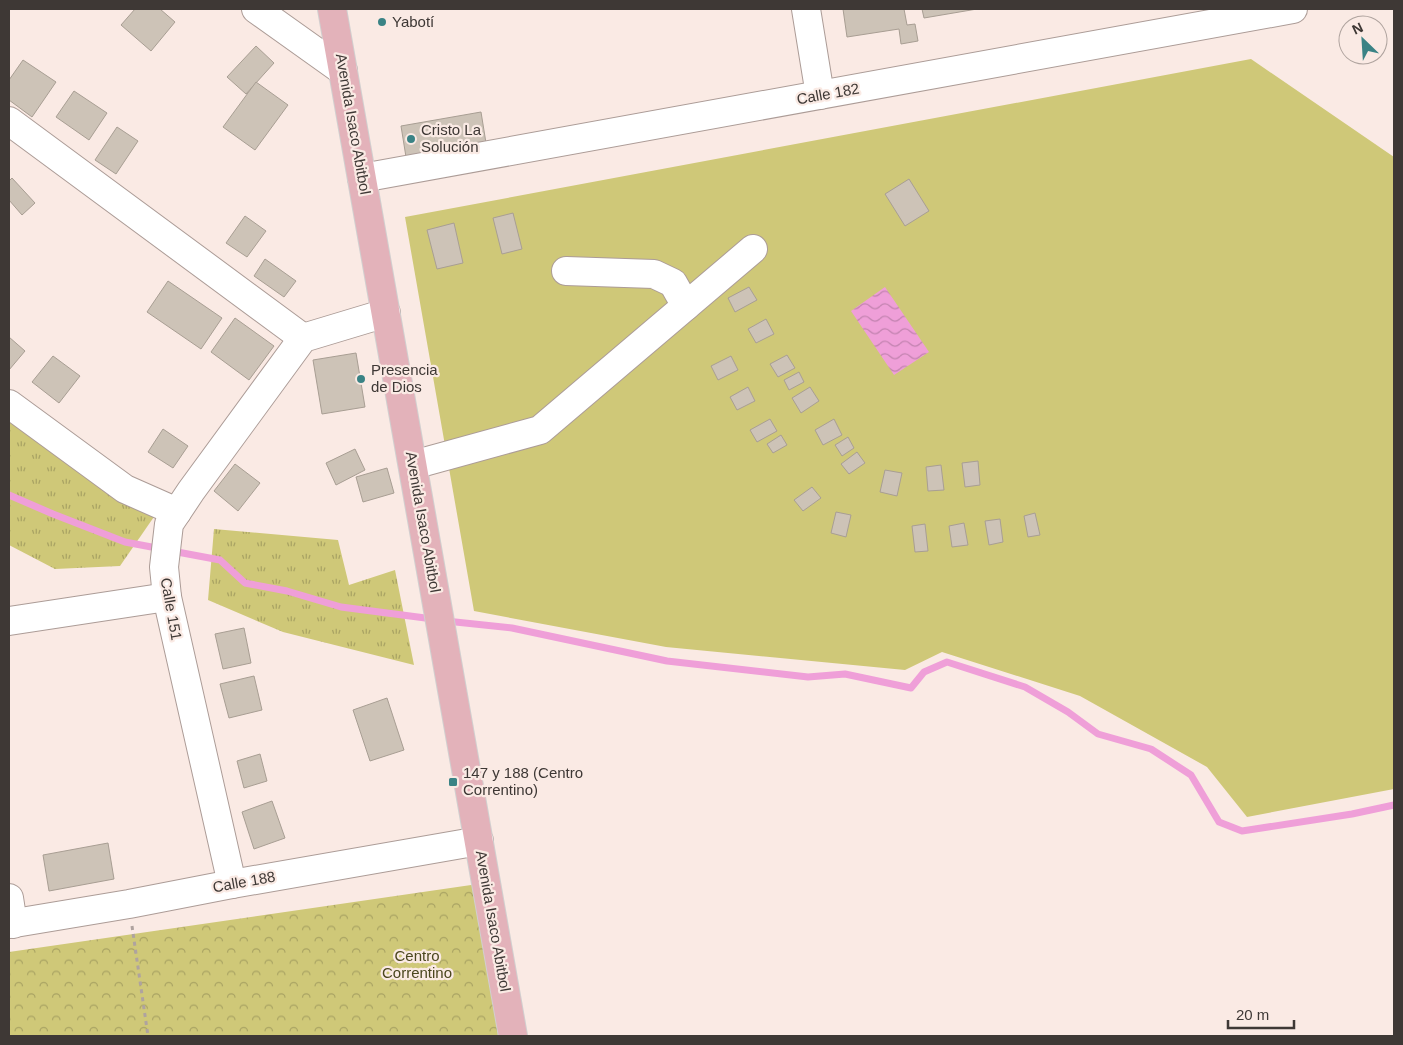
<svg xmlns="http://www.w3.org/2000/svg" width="1403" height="1045" viewBox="0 0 1403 1045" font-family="Arial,sans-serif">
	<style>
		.grass { fill: url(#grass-tufts) }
		.park { fill: url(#park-crowns) }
		.garden { fill: #cfc878 }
		.water { fill: url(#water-waves) }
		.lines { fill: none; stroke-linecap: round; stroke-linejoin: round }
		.stream { stroke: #ef9fd8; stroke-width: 7 }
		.building { fill: #cdc3b7; stroke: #a89e93 }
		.minor-casing { stroke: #ac9c97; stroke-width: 30 }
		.major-casing { stroke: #d1cfcf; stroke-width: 30 }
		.path { stroke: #afa39f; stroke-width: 3; stroke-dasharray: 4 4; stroke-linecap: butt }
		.minor { stroke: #fff; stroke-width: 28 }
		.major { stroke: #e3b2ba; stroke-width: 28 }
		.poi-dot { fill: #3a8385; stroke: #faeae4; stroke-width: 2 }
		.labels { text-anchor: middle; stroke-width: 4.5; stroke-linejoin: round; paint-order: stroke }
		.poi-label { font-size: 15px; fill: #3e3835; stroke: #faeae4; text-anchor: start }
		.street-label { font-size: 15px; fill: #3e3835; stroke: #faeae4 }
		.park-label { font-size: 15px; fill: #4a461e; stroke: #faeae4 }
	</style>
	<defs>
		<pattern id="grass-tufts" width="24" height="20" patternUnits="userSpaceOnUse" patternTransform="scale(1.25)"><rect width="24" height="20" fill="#cfc878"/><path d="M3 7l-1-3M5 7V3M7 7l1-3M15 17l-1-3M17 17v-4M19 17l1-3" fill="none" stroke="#a9a363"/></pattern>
		<pattern id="park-crowns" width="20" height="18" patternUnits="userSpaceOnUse" patternTransform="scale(1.25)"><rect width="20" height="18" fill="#cfc878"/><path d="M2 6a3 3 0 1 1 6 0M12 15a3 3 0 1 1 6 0" fill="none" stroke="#a9a363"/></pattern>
		<pattern id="water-waves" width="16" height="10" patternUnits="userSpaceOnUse" patternTransform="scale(1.25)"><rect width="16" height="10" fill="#ef9fd8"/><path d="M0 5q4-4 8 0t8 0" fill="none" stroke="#c383b0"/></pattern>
	</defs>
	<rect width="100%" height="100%" fill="#faeae4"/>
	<!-- grass -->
	<g class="grass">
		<path d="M9,420L158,511L120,566L55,569L9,545Z"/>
		<path d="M214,529L338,540L349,585L395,570L414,665L283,632L208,600Z"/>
	</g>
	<!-- park -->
	<path class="park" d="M478,884L500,1036H9V952Z"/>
	<!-- garden -->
	<path class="garden" d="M1251,59L1394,157V789L1247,817L1207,767L1080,696L942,652L905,670L666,647L474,611L405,217Z"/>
	<!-- water -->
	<path class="water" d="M885,287L929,352L894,375L851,311Z"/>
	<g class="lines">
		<!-- stream -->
		<g class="stream">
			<path d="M9,495L53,514L125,542L162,549"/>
			<path d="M172,551L220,560L245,583L287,591L341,607L433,619"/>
			<path d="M446,621L512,628L667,661L808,677L845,674L911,688L924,672L947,662L1025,687L1068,712L1098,734L1151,749L1191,775L1219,822L1242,831L1352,814L1394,805"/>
		</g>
	</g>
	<!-- building -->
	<g class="building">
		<path d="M135,9H160L175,22L151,51L121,25Z"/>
		<path d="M843,9H904L907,25L915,24L918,41L901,44L899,29L847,37Z"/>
		<path d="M922,9H977L924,18Z"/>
		<path d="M256,46L274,63L246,94L227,77Z"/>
		<path d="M23,60L56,82L32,117L9,100V80Z"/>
		<path d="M256,82L288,105L255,150L223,127Z"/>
		<path d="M74,91L107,113L89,140L56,117Z"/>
		<path d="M481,112L486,143L406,157L401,126Z"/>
		<path d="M117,127L138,141L116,174L95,160Z"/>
		<path d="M12,178L35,203L22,215L9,200V181Z"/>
		<path d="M909,179L929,211L905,226L885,194Z"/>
		<path d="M513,213L522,249L502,254L493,218Z"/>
		<path d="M245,216L266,231L247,257L226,243Z"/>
		<path d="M454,223L463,263L437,269L427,230Z"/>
		<path d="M265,259L296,281L284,297L254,276Z"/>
		<path d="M168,281L222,318L201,349L147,312Z"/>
		<path d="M749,287L757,300L735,312L728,298Z"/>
		<path d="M235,318L274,346L249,380L211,352Z"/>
		<path d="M766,319L774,334L756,343L748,329Z"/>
		<path d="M9,337L25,351L9,370Z"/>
		<path d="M356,353L365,407L322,414L313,360Z"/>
		<path d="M787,355L795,368L778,377L770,364Z"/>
		<path d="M53,356L80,376L59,403L32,382Z"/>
		<path d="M731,356L738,370L718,380L711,366Z"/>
		<path d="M799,372L804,382L789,390L784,380Z"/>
		<path d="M748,387L755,401L737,410L730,397Z"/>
		<path d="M810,387L819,401L801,413L792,398Z"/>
		<path d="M770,419L777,431L757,442L750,430Z"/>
		<path d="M834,419L842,435L823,445L815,430Z"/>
		<path d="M163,429L188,446L173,468L148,452Z"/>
		<path d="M781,435L787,445L773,453L767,444Z"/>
		<path d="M848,437L854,448L842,456L835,445Z"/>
		<path d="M355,449L365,470L336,485L326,463Z"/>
		<path d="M857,452L865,463L849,474L841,464Z"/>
		<path d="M978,461L980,485L965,487L962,463Z"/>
		<path d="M235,464L260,483L238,511L214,491Z"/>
		<path d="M941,465L944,490L928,491L926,467Z"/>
		<path d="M387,468L394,493L363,502L356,477Z"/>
		<path d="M885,470L902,473L897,496L880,492Z"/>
		<path d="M812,487L821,498L803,511L794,500Z"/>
		<path d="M836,512L851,515L846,537L831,533Z"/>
		<path d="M1035,513L1040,535L1028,537L1024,516Z"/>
		<path d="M1000,519L1003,542L989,545L985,521Z"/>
		<path d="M964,523L968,545L952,547L949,526Z"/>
		<path d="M925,524L928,551L915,552L912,526Z"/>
		<path d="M244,628L251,663L223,669L215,634Z"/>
		<path d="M254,676L262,710L229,718L220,684Z"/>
		<path d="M387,698L404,750L370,761L353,710Z"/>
		<path d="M260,754L267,781L244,788L237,761Z"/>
		<path d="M272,801L285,838L254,849L242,812Z"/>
		<path d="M108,843L114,879L49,891L43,855Z"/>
	</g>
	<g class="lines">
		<!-- minor casing -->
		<g class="minor-casing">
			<g id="minor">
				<path d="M256,9L343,71"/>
				<path d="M806,9L820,95"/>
				<path d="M9,121L303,338"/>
				<path d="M362,178L1293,9"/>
				<path d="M566,271L654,274L673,283L686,306"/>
				<path d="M9,404L125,489L177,512"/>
				<path d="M413,465L540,430L753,249"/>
				<path d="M9,621L167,597"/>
				<path d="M232,884L167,597L164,567L169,524L191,491L303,338L386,313"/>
				<path d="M9,898L13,924"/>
				<path d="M9,924L129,904L232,884L479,841"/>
			</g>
		</g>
		<!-- major casing -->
		<g class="major-casing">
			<path id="major" d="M332,9L513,1036"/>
		</g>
		<!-- path -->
		<path class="path" d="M132,926L148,1036"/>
		<!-- minor -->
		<use href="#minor" class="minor"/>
		<!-- major -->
		<use href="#major" class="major"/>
	</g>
	<!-- markers -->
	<g class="poi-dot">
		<circle cx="382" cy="22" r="5"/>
		<circle cx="411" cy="139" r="5"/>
		<circle cx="361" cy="379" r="5"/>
		<rect x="448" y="777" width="10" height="10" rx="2.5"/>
	</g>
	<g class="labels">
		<!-- poi labels -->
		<g class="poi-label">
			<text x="392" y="27">Yabotí</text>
			<text x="421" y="135">Cristo La<tspan x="421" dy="17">Solución</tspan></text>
			<text x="371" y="375">Presencia<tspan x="371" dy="17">de Dios</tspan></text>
			<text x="463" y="778">147 y 188 (Centro<tspan x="463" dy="17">Correntino)</tspan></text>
		</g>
		<!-- street labels -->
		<g class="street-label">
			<text transform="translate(828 94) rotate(-10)" y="5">Calle 182</text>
			<text transform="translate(353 124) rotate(80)" y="5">Avenida Isaco Abitbol</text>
			<text transform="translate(423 522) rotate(80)" y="5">Avenida Isaco Abitbol</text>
			<text transform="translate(171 609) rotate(80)" y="5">Calle 151</text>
			<text transform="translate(244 882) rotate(-10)" y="5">Calle 188</text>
			<text transform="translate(493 921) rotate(80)" y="5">Avenida Isaco Abitbol</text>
		</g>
		<!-- park labels -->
		<g class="park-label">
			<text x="417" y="961">Centro<tspan x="417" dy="17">Correntino</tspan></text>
		</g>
	</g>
	<!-- border -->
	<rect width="1403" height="1045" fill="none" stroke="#3e3835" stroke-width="20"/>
	<!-- north arrow -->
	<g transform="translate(1363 40) rotate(335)"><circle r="24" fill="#faeae4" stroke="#afa39e"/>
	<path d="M0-4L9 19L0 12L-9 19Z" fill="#3a8385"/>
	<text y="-8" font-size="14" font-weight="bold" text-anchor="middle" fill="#3e3835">N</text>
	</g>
	<!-- scale -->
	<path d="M1228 1020v8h66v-8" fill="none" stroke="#3e3835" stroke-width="2.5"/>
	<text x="1236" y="1020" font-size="15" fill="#3e3835" stroke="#faeae4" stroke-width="4" paint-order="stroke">20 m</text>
</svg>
